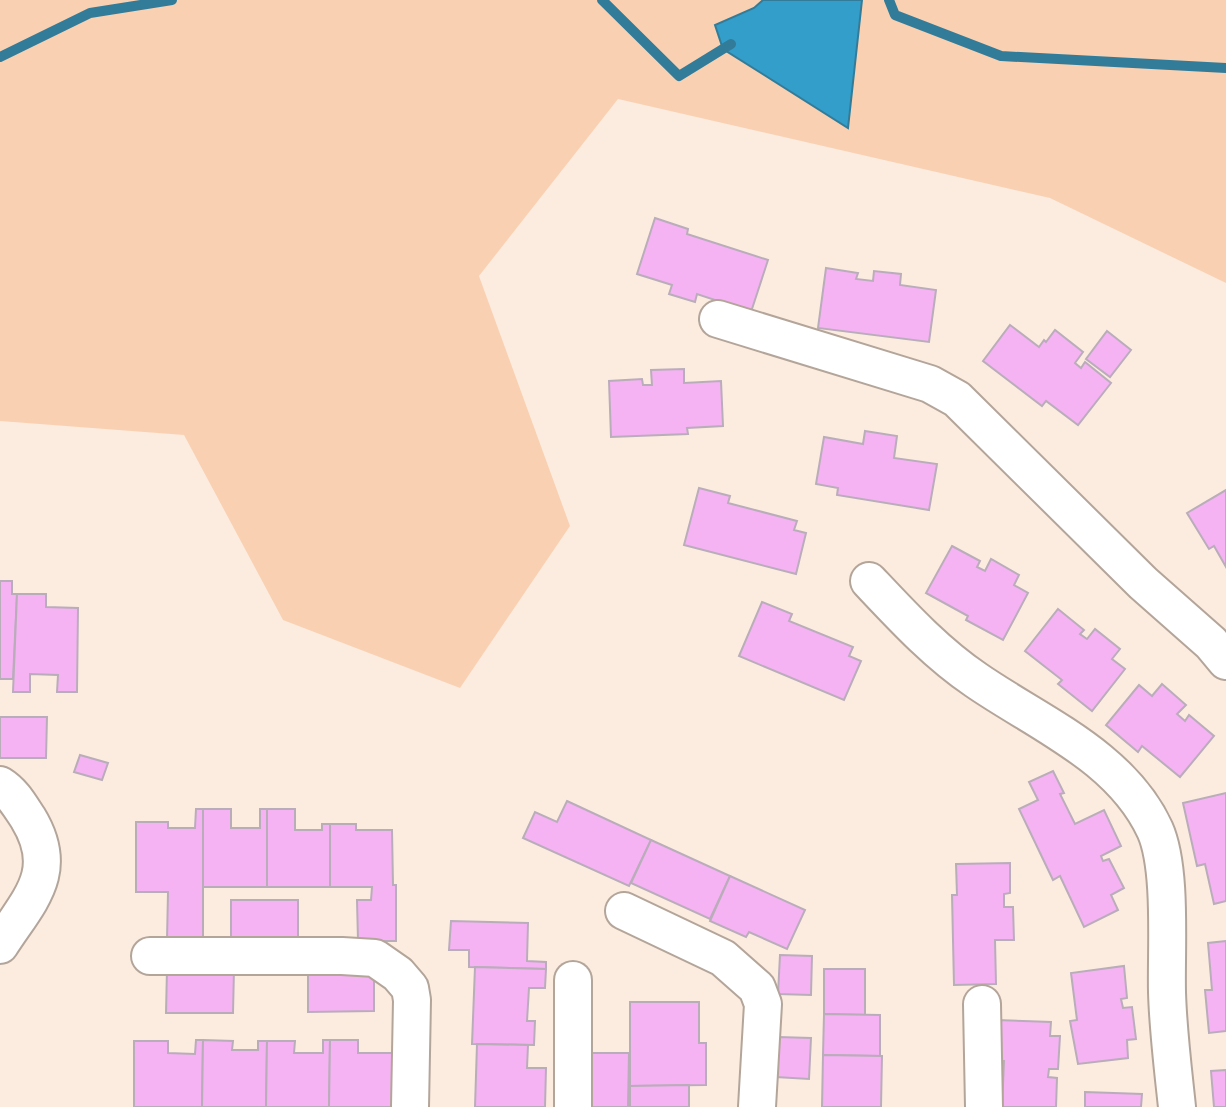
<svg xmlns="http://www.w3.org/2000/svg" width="1226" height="1107" viewBox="0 0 1226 1107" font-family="Ubuntu,sans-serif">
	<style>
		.green { fill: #f9d1b2 }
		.water { fill: #339ec9; stroke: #337c99; stroke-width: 2 }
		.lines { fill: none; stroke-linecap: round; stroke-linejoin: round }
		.stream { stroke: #337c99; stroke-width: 10 }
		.building { fill: #f5b3f4; stroke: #baadba; stroke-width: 2 }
		.minor-casing { stroke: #b4a59a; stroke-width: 40 }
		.minor { stroke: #fff; stroke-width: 36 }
	</style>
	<rect width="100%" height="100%" fill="#fcece0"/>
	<!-- green -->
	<path class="green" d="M0,0H1226V283L1050,198L618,99L479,276L570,526L460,688L283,620L184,435L0,421Z"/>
	<!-- water -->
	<path class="water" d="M763,0H862L848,128L723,49L715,25L754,8Z"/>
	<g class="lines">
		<!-- stream -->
		<g class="stream">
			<path d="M602,0L679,76L731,44"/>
			<path d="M889,0L895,15L1001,56L1226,68"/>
			<path d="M0,57L90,13L172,0"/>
		</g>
	</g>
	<!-- building -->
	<g class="building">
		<path d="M655,218L688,229L687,234L768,260L751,312L697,294L695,302L669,294L672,285L637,274Z"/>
		<path d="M826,268L858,273L856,279L873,281L874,271L901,274L900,285L936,290L929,342L818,328Z"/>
		<path d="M1010,325L1039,347L1044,340L1046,342L1055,330L1083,352L1075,363L1081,368L1085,362L1111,383L1078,425L1046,401L1042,406L983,361Z"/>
		<path d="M1107,331L1131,350L1110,377L1086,359Z"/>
		<path d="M684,369V383L721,381L723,426L687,428L688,434L611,437L609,381L642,379L643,385H652L651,370Z"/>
		<path d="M865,431L897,436L894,458L937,464L929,510L837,495L838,488L816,484L824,437L863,444Z"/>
		<path d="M699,488L730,496L728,503L797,521L794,530L806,533L796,574L684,545Z"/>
		<path d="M1226,490V567L1214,546L1209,549L1187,513Z"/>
		<path d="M952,546L980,561L977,567L985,571L991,559L1019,575L1014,585L1028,593L1003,640L966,620L968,616L926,593Z"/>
		<path d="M0,581H12V594H17L13,679H0Z"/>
		<path d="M17,594H46V607L78,608L77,692H57L58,675L30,674V692H13Z"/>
		<path d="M762,602L792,614L789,621L853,647L849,656L861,661L844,700L739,656Z"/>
		<path d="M1058,609L1084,630L1080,634L1087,639L1095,629L1120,649L1112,659L1125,669L1092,711L1058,684L1062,680L1025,651Z"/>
		<path d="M1162,684L1186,705L1177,714L1185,721L1189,715L1214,736L1180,777L1142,746L1138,752L1106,725L1139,685L1152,696Z"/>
		<path d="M0,717H47L46,758H0Z"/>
		<path d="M80,755L108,763L102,780L74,772Z"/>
		<path d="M1053,771L1064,793L1060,794L1075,824L1104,810L1121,846L1101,856L1103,861L1109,859L1124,888L1111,895L1118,910L1084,927L1060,876L1053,880L1019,809L1038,800L1029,782Z"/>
		<path d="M1226,793V901L1214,904L1205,864L1197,866L1183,803Z"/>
		<path d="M567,801L651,840L629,886L523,838L535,812L557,822Z"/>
		<path d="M196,809H203V940H167L168,892H136V822H168V828H195Z"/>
		<path d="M203,809H231V828H260V809H267V887H203Z"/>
		<path d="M267,809H295V830H322V824H330V887H267Z"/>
		<path d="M330,824H356V830H392L393,885H396V941H358L357,900H371L372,887H330Z"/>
		<path d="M651,840L730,876L710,919L631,883Z"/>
		<path d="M1010,863V893L1004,894V907H1013L1014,940H995L996,984L954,985L952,895H957L956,864Z"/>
		<path d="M730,876L805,910L787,949L749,932L746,937L710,921Z"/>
		<rect x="231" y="900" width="67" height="42"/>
		<path d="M451,921L528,923L527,961L546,962V969L469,967V950H449Z"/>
		<path d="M1226,941V1031L1209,1033L1205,990H1212L1208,943Z"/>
		<path d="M780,955L812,956L811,995L778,994Z"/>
		<path d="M1124,966L1127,998L1121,999L1123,1008L1132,1007L1136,1039L1127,1040L1128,1058L1078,1064L1070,1021L1077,1020L1071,973Z"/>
		<path d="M475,967L546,969L545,988H529L527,1021H535L534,1045L472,1044Z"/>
		<path d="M167,969H234L233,1013H166Z"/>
		<path d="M308,969H374V1011L308,1012Z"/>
		<path d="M824,969H865V1015L824,1014Z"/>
		<path d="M630,1002H699V1043H706V1085L630,1086Z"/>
		<path d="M824,1014L880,1015V1056L823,1055Z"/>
		<path d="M996,1020L1051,1022L1050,1036H1060L1058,1069H1049L1048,1077L1057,1078L1056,1107H1002L1004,1061H994Z"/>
		<path d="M778,1037L811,1038L809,1079L776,1077Z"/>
		<path d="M196,1040H203L202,1107H134V1041H168V1053L195,1054Z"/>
		<path d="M203,1040L233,1041L232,1050H258V1041H267L266,1107H202Z"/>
		<path d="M323,1040H330L329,1107H266L267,1041H295L294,1053H323Z"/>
		<path d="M330,1040H358V1053H392V1107H329Z"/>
		<path d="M477,1044L528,1045L527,1068H546L545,1107H475Z"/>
		<path d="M589,1053H629L628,1107H589Z"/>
		<path d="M823,1055L882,1056L881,1107H822Z"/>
		<path d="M1226,1070V1107H1214L1211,1071Z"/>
		<path d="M689,1085V1107H630V1086Z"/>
		<path d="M1085,1092L1142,1094L1141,1107H1085Z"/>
	</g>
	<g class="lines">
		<!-- minor casing -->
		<g class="minor-casing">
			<g id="minor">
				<path d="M718,319L930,384L957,399L1143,583L1211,643L1226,661"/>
				<path d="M869,581C902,616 936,653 976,680C1038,723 1121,756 1155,830C1172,868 1166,948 1167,992C1168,1030 1173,1069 1177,1107"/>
				<path d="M0,785C13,793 20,806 28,818C61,872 29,900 0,945"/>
				<path d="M624,911L723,958L757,988L763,1004L757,1107"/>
				<path d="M150,956H342L375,958L398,974L410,988L412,1000L410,1107"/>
				<path d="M573,980V1107"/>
				<path d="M982,1004L984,1107"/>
			</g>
		</g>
		<!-- minor -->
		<use href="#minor" class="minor"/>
	</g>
</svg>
